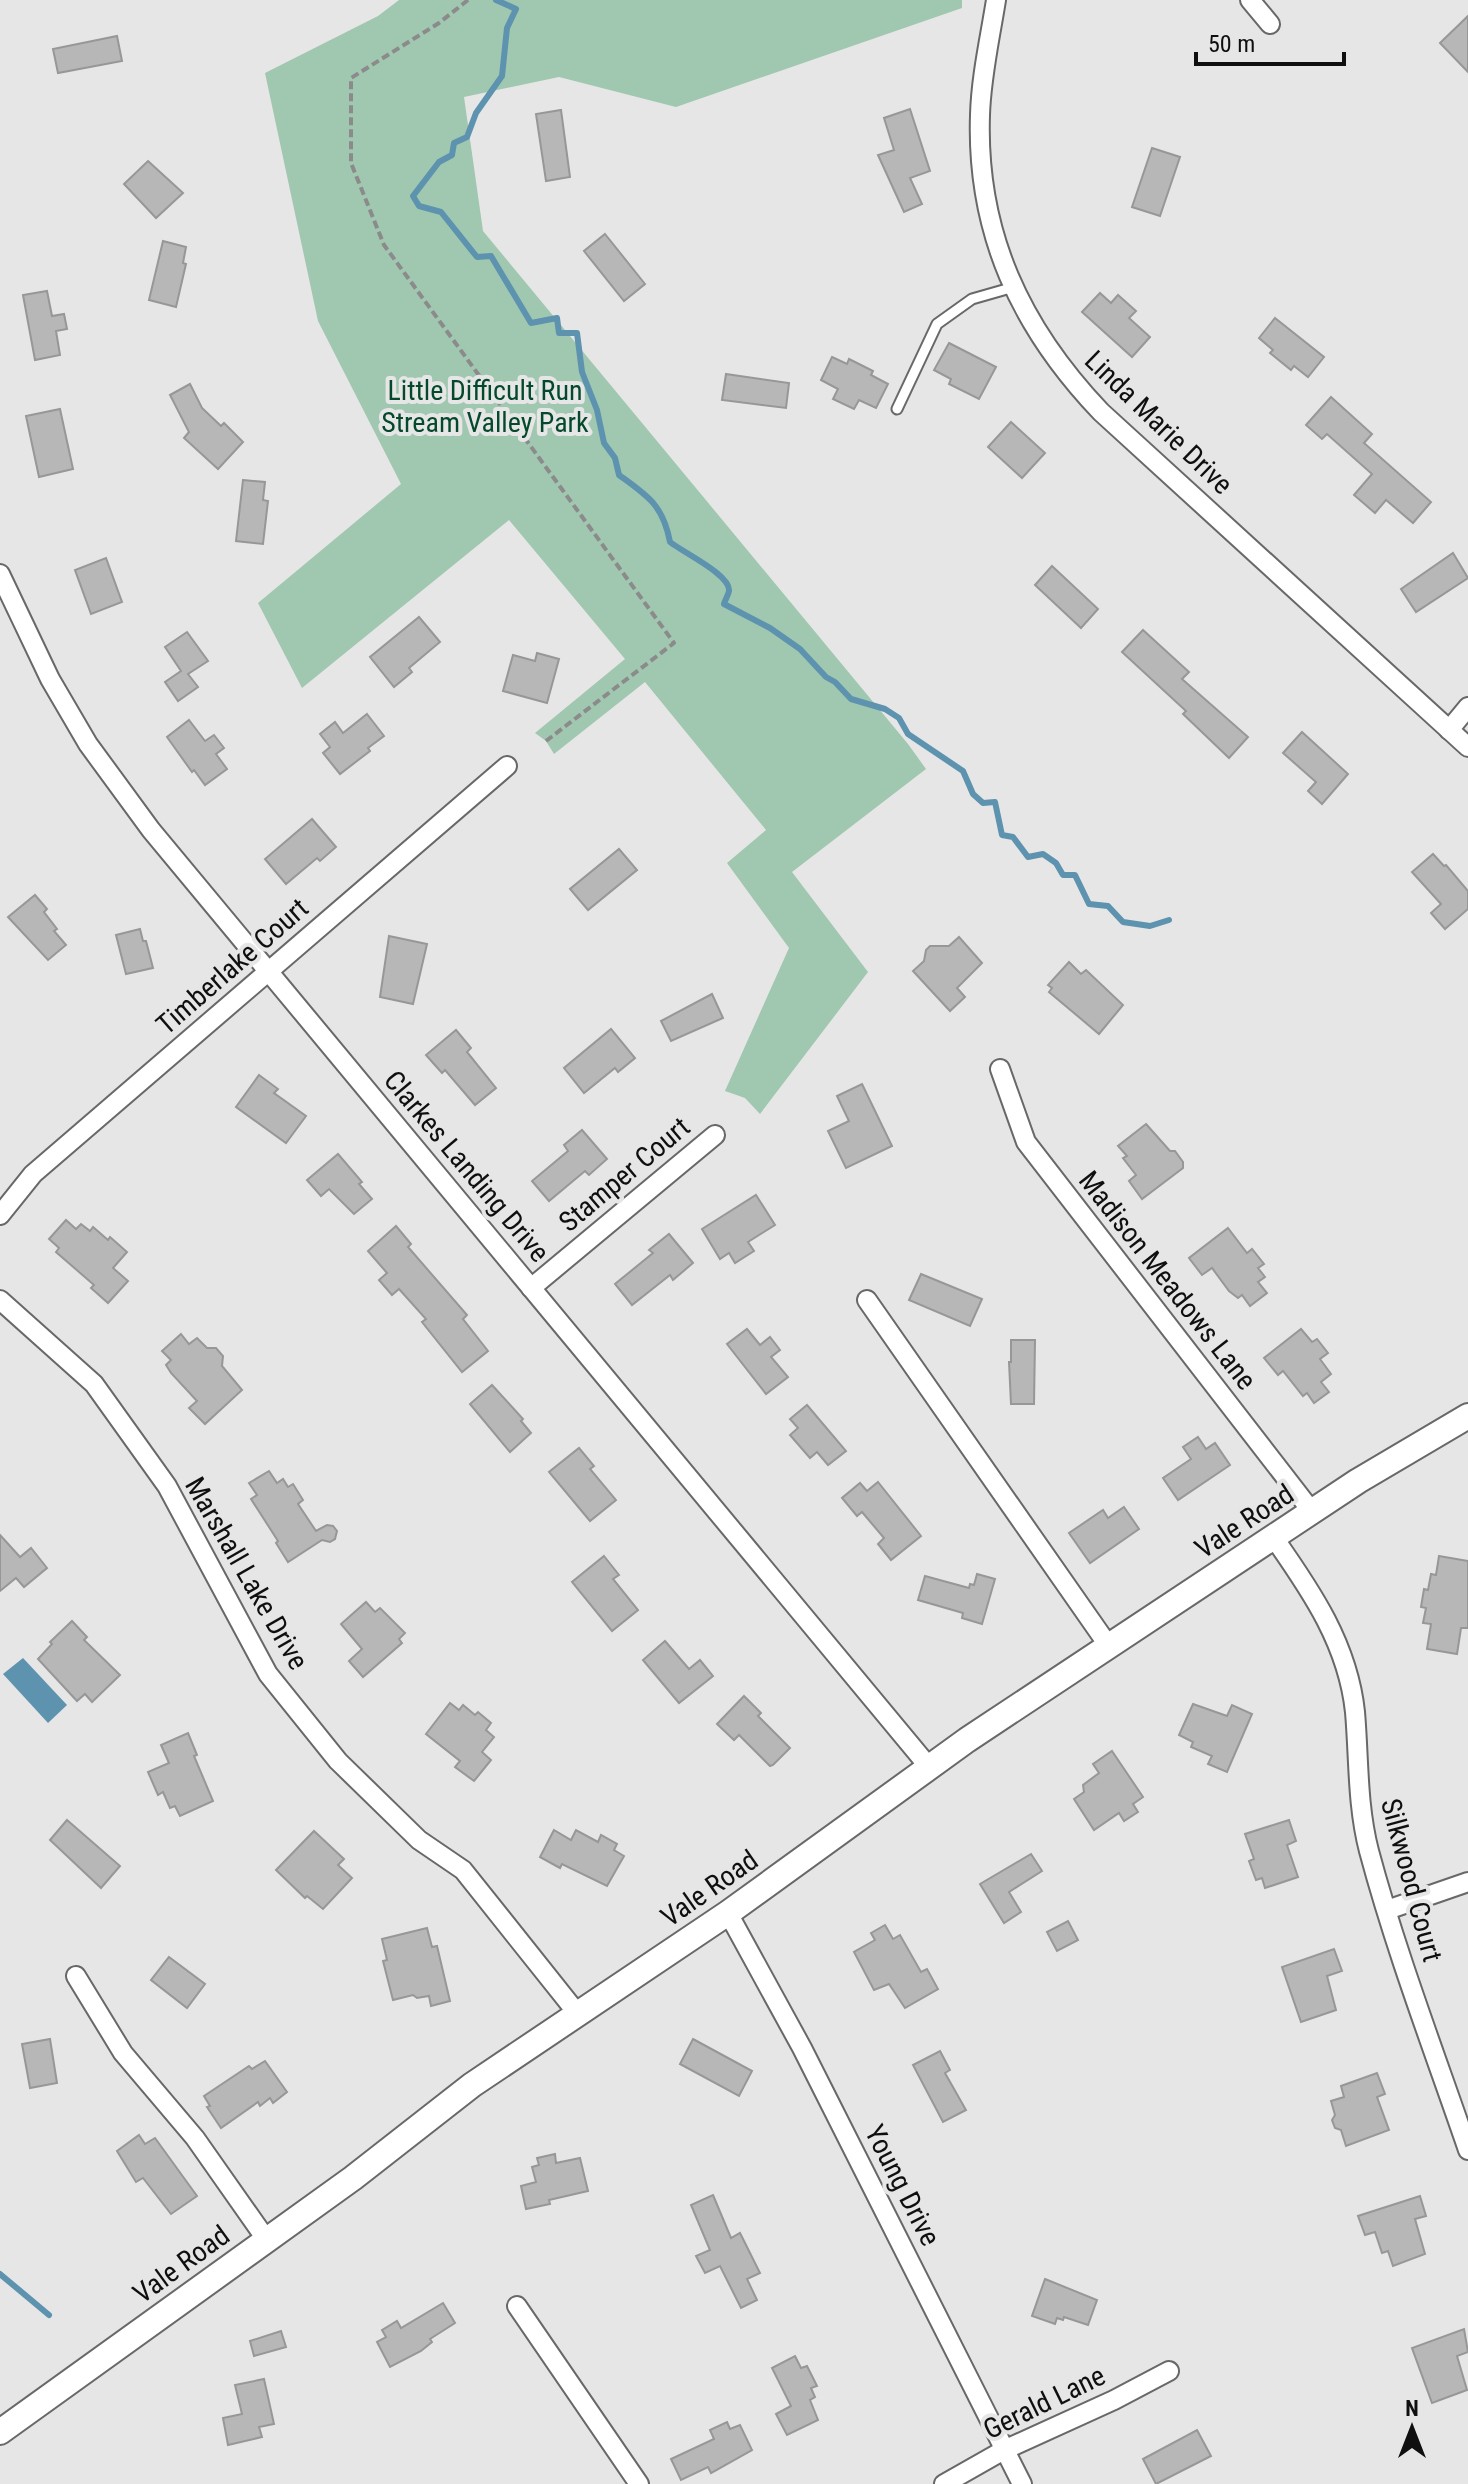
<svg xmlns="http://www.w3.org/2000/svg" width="1468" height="2484" viewBox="0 0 1468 2484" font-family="'Roboto Condensed',sans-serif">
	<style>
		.green { fill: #a0c7af }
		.water { fill: #5d93af }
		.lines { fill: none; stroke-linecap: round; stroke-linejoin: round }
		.stream { stroke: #5d93af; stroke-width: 6 }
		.building { fill: #b7b7b8; stroke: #979798; stroke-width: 2 }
		.lane-casing { stroke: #686869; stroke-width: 13 }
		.street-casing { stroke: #686869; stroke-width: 22 }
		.secondary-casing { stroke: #686869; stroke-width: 28 }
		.path { stroke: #8b8b8c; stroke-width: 4; stroke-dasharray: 8 4; stroke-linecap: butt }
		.lane { stroke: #fff; stroke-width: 9 }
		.street { stroke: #fff; stroke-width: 18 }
		.secondary { stroke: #fff; stroke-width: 24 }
		.labels { text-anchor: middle; stroke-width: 8; stroke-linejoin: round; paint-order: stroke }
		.park-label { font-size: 28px; fill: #05492c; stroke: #e6e6e7 }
		.street-label { font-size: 28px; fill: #0f0f10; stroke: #e6e6e7 }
	</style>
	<rect width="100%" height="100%" fill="#e6e6e7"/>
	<!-- green -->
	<path class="green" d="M399,0H962V8L676,107L559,77L464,97L483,231L908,744L926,769L792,872L868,972L760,1114L745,1098L725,1091L789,948L727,863L766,830L645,682L554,754L546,741L535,733L625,659L509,520L302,688L258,603L401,484L318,321L265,73L378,16Z"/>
	<!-- water -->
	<path class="water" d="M23,1658L67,1705L48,1723L3,1674Z"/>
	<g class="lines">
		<!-- stream -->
		<g class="stream">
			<path d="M496,0L516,9L507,28L502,76L476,113L467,137L454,143L452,155L439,162L413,196L419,206L441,212L477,257L491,256L531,323L557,318L559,333H577L582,372L597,410L604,443L615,458L619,475C648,496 663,505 670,542C684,553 731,575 729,591C728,596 725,600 724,604L770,628L800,649L826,677L835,682L851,699L885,709L899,718L908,734L963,771L973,794L983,803L995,802L1002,835L1013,837L1028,857L1043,854L1056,863L1063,875H1075L1089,904L1108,906L1123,922L1150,926L1169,920"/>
			<path d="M0,2274L49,2315"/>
		</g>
	</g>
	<!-- building -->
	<g class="building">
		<path d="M1468,16V72L1440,43Z"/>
		<path d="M117,36L122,61L58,73L53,49Z"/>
		<path d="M910,109L930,171L910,178L922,204L904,212L878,155L894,150L884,118Z"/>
		<path d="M561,110L570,177L546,181L536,114Z"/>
		<path d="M1152,148L1180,157L1160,216L1132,207Z"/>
		<path d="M148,161L183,193L156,218L124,184Z"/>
		<path d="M605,234L645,284L624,301L584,251Z"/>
		<path d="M163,241L186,247L183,263L186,264L176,307L149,300Z"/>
		<path d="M47,291L52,316L64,314L67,329L56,331L60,355L35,360L23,295Z"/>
		<path d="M1100,293L1111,303L1118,295L1136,311L1129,318L1150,337L1132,357L1082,312Z"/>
		<path d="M1275,318L1324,357L1308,377L1294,366L1291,370L1270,353L1273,350L1259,338Z"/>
		<path d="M949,343L996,367L979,399L949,384L951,379L934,370Z"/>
		<path d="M832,357L847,364L849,359L873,371L871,375L888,384L876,408L859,400L854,409L833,399L838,389L821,380Z"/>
		<path d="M726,374L789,383L786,408L722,400Z"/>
		<path d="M190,384L202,408L221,426L224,423L243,442L218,469L184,438L189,432L170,395Z"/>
		<path d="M1331,397L1372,434L1364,443L1431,502L1413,523L1386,500L1375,513L1354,495L1372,474L1327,434L1322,439L1306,425Z"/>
		<path d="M60,409L73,469L39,477L26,416Z"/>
		<path d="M1011,422L1045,453L1022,478L988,447Z"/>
		<path d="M243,480L265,482L263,500L268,501L263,544L236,541Z"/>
		<path d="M1453,553L1468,578L1416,612L1401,589Z"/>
		<path d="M106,558L122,602L91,614L75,570Z"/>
		<path d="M1052,566L1098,609L1081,628L1035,585Z"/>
		<path d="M419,617L440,642L409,668L412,672L394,687L370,657Z"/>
		<path d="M1143,630L1189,672L1182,679L1248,737L1229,758L1183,714L1186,711L1122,652Z"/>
		<path d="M187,632L208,661L188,674L198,687L178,701L165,682L181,671L165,647Z"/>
		<path d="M537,653L559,659L547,703L503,691L513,655L535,661Z"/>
		<path d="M367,714L384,736L368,748L370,751L340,774L323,753L330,747L320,734L335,722L343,733Z"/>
		<path d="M189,720L205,741L214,735L224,748L216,754L227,769L205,785L194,770L192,772L167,737Z"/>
		<path d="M1302,732L1348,774L1322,804L1308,791L1316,782L1283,753Z"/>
		<path d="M312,819L336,847L320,861L317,858L286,884L265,859Z"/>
		<path d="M619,849L637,870L588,910L570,889Z"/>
		<path d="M1433,854L1444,866L1446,865L1468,891V909L1445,929L1431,913L1441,904L1412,872Z"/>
		<path d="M35,895L47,909L44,912L57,929L54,931L66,945L48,960L8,917Z"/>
		<path d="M140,929L143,941H146L153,968L126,974L116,935Z"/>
		<path d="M389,936L427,944L413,1004L380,997Z"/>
		<path d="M959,937L982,963L957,988L965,997L950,1011L913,971L924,961L926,950L930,946H949Z"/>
		<path d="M1069,962L1081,974L1086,970L1123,1005L1099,1034L1049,992L1052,988L1048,985Z"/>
		<path d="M712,994L723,1018L671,1041L661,1021Z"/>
		<path d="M611,1029L635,1058L618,1072L615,1068L584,1093L564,1068Z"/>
		<path d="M456,1030L471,1048L467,1052L496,1088L475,1105L445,1070L442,1073L426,1055Z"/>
		<path d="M259,1075L278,1089L274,1093L306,1116L286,1143L236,1107Z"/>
		<path d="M862,1084L892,1146L846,1168L828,1131L849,1121L837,1096Z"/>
		<path d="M1146,1124L1170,1151H1175L1183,1162V1168L1142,1199L1129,1181L1136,1175L1123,1158L1127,1156L1118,1146Z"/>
		<path d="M582,1130L607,1159L589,1175L585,1171L549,1201L532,1181L568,1151L564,1145Z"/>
		<path d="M338,1154L362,1182L359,1184L372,1199L354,1214L329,1189L321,1196L307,1180Z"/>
		<path d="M756,1195L775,1225L748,1242L754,1251L735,1263L729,1253L720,1259L702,1229Z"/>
		<path d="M66,1220L76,1229L81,1224L90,1231L93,1227L108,1240L110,1237L127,1252L113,1268L128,1281L108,1303L91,1288L94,1285L56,1252L59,1248L49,1239Z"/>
		<path d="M396,1226L411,1244L408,1247L467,1315L463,1319L488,1351L462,1372L422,1322L426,1319L399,1289L392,1295L379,1280L387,1273L368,1251Z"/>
		<path d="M1228,1228L1247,1253L1252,1249L1264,1264L1258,1268L1265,1277L1258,1282L1267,1293L1250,1306L1242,1295L1238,1298L1229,1291L1212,1268L1202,1275L1189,1258Z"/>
		<path d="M669,1234L693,1263L673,1280L670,1275L632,1305L615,1284L653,1253L649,1250Z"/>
		<path d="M921,1274L982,1299L970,1326L909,1300Z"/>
		<path d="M747,1329L760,1345L770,1337L780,1350L771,1357L788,1377L766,1394L727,1344Z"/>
		<path d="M1301,1329L1312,1342L1317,1339L1328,1353L1320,1359L1331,1374L1321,1382L1329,1392L1314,1403L1307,1393L1303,1396L1283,1371L1278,1375L1264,1358Z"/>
		<path d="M181,1334L189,1344L197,1338L207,1348H216L223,1356L222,1366L242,1390L205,1424L189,1408L197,1401L171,1373L166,1365L171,1360L162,1351Z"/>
		<path d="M1011,1340H1035L1034,1404H1011L1009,1362H1011Z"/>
		<path d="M492,1385L523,1419L521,1421L531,1433L510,1452L470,1404Z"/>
		<path d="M807,1405L846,1451L828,1465L817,1452L810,1458L790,1435L798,1428L790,1419Z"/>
		<path d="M1198,1437L1206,1449L1215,1443L1230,1465L1178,1500L1163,1478L1191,1459L1183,1447Z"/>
		<path d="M579,1448L594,1466L590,1469L616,1500L590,1521L549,1472Z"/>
		<path d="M269,1471L277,1483L283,1479L288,1487L293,1484L303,1500L298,1504L316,1531L327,1525L333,1526L337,1531L335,1539L330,1542L322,1540L288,1562L276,1543L278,1541L251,1499L257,1495L249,1483Z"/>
		<path d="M878,1482L921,1536L891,1560L878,1544L884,1538L862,1512L857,1516L842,1498L860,1483L867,1491Z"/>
		<path d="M1124,1507L1139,1529L1090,1563L1069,1533L1103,1510L1108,1518Z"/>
		<path d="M0,1535L20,1557L31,1548L47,1568L24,1587L16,1578L0,1591Z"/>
		<path d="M604,1556L619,1575L613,1579L638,1610L612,1631L572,1582Z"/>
		<path d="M1439,1556L1468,1561V1628H1461L1457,1654L1427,1649L1431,1624L1423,1623L1426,1608L1421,1607L1424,1589L1428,1590L1431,1574L1436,1575Z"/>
		<path d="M977,1574L995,1579L982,1624L962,1618L963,1613L918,1600L925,1576L969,1588L970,1584L974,1585Z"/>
		<path d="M366,1602L375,1612L380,1608L405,1633L399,1639L402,1643L363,1677L349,1661L362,1649L341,1624Z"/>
		<path d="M72,1621L87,1637L84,1640L120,1675L92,1702L85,1694L77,1701L38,1659L52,1644L50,1642Z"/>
		<path d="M665,1641L689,1669L700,1660L713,1676L679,1703L643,1660Z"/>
		<path d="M744,1696L761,1713L758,1716L790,1748L773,1765L770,1766L739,1735L734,1740L717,1724Z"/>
		<path d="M450,1703L459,1710L463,1705L475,1715L478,1712L491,1723L486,1730L494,1737L482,1752L491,1760L474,1781L455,1767L460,1761L426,1734Z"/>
		<path d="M1193,1704L1227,1716L1232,1705L1252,1714L1227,1772L1208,1764L1212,1756L1191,1747L1193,1742L1179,1735Z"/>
		<path d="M188,1733L197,1755L194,1756L213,1801L180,1816L175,1806L170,1808L163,1792L158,1795L148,1772L169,1763L161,1745Z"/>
		<path d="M1112,1751L1143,1797L1133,1804L1138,1812L1124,1821L1119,1813L1094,1830L1074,1799L1084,1792L1083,1785L1099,1773L1093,1764Z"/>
		<path d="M67,1820L120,1866L101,1888L50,1840Z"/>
		<path d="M1289,1820L1296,1841L1287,1845L1298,1877L1265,1888L1262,1878L1256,1880L1249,1861L1254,1859L1245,1834Z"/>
		<path d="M554,1830L571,1840L576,1830L598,1842L601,1835L617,1844L614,1850L624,1856L607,1886L562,1864L560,1868L540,1857Z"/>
		<path d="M314,1831L344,1859L338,1865L352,1878L323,1909L307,1896L305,1898L276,1870Z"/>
		<path d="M1031,1854L1042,1871L1009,1892L1021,1912L1004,1923L980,1884Z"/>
		<path d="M1068,1921L1078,1940L1057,1951L1047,1932Z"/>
		<path d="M885,1925L893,1939L900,1935L921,1972L927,1969L938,1989L905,2008L889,1984L874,1990L854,1952L875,1940L871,1933Z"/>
		<path d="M427,1928L432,1947L437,1946L450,2001L431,2006L429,1996L417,1998L413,1995L393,2000L383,1961L387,1960L382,1939Z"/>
		<path d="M1334,1949L1342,1971L1327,1976L1336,2010L1301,2022L1282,1967Z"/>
		<path d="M169,1957L205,1984L187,2008L151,1980Z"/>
		<path d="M50,2039L57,2083L30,2088L22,2044Z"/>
		<path d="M693,2039L752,2071L739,2096L680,2064Z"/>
		<path d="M940,2051L950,2070L945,2073L966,2110L943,2122L913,2065Z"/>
		<path d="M265,2061L287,2092L273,2103L270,2098L260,2106L258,2102L221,2128L207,2107L210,2106L204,2096L249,2066L252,2069Z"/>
		<path d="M1377,2073L1385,2094L1377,2097L1389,2130L1346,2146L1341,2130L1335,2128L1332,2120L1335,2115L1331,2101L1344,2097L1341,2086Z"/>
		<path d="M139,2135L145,2144L155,2138L197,2196L171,2214L143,2178L136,2182L117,2151Z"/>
		<path d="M555,2154L556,2163L580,2158L588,2191L549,2200L550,2204L526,2209L521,2186L536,2182L532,2167L539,2165L537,2158Z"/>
		<path d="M713,2195L731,2238L740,2233L760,2273L747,2279L757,2300L741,2308L720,2266L705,2273L696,2256L710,2250L691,2205Z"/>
		<path d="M1420,2196L1426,2216L1415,2219L1425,2254L1393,2266L1388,2251L1382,2253L1375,2232L1365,2235L1358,2216Z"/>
		<path d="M1045,2279L1097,2300L1088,2325L1064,2317L1063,2320L1057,2318L1055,2324L1032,2316Z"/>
		<path d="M443,2303L455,2323L430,2339L432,2342L421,2351L390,2367L377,2342L386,2337L382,2330L397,2321L401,2328Z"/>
		<path d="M1464,2329L1468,2352L1457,2356L1467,2390L1432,2403L1412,2348Z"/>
		<path d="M281,2331L286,2347L254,2356L250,2341Z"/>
		<path d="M795,2356L801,2368L807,2366L817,2386L811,2388L815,2397L810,2400L818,2420L787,2435L776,2414L791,2406L772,2368Z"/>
		<path d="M264,2379L274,2424L259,2427L262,2437L228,2445L223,2418L242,2414L235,2385Z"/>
		<path d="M727,2422L730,2429L740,2425L752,2450L711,2473L708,2467L681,2480L671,2459L714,2439L710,2430Z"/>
		<path d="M1197,2430L1211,2456L1156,2484L1143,2459Z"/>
	</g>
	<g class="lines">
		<!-- lane casing -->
		<g class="lane-casing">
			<path id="lane" d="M897,409L937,324L972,299L1014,287"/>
		</g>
		<!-- street casing -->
		<g class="street-casing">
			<g id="street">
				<path d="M996,0C990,38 981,77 980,115C976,233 1021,328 1101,412L1468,747"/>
				<path d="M1250,0L1270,24"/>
				<path d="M0,574L50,679L88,744L151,830L929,1767"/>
				<path d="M1449,730L1468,707"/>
				<path d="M1000,1069L1026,1142L1313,1513"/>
				<path d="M0,1215L33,1174L507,766"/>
				<path d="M531,1288L715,1135"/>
				<path d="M0,1300L94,1384L167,1486L268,1674L338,1761L419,1840L463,1870L577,2013"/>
				<path d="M867,1300L1108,1645"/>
				<path d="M1274,1538C1312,1592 1348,1645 1355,1712C1359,1758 1357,1805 1369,1851C1396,1952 1434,2051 1468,2150"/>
				<path d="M1387,1910L1468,1882"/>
				<path d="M728,1913L802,2048L1022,2484"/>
				<path d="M76,1976L123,2053L195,2138L266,2239"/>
				<path d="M517,2306L639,2484"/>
				<path d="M944,2484L1004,2450L1114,2400L1169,2371"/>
			</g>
		</g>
		<!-- secondary casing -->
		<g class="secondary-casing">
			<path id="secondary" d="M0,2432L353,2178L472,2085L728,1913L967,1740L1358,1481L1468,1416"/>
		</g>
		<!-- path -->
		<path class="path" d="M468,0L439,23L351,78V163L384,245L674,643L546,741"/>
		<!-- lane -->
		<use href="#lane" class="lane"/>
		<!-- street -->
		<use href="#street" class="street"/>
		<!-- secondary -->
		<use href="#secondary" class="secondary"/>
	</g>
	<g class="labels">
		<!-- park labels -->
		<g class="park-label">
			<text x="485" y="400">Little Difficult Run<tspan x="485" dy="32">Stream Valley Park</tspan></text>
		</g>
		<!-- street labels -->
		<g class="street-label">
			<text transform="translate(1159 422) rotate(44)" y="10">Linda Marie Drive</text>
			<text transform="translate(232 966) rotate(-41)" y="10">Timberlake Court</text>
			<text transform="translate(467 1166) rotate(50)" y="10">Clarkes Landing Drive</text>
			<text transform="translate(624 1174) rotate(-40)" y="10">Stamper Court</text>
			<text transform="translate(1168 1280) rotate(52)" y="10">Madison Meadows Lane</text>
			<text transform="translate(1244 1521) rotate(-33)" y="10">Vale Road</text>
			<text transform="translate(247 1573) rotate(60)" y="10">Marshall Lake Drive</text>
			<text transform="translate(1412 1880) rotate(75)" y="10">Silkwood Court</text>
			<text transform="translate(709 1888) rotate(-35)" y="10">Vale Road</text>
			<text transform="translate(903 2185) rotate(63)" y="10">Young Drive</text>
			<text transform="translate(181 2264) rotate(-36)" y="10">Vale Road</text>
			<text transform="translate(1044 2402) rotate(-26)" y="10">Gerald Lane</text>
		</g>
	</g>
	<!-- north arrow -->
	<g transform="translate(1412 2428)" stroke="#e6e6e7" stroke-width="6" paint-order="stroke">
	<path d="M0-6L14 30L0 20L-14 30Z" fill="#0f0f10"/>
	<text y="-12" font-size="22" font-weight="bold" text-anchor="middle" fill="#0f0f10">N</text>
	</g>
	<!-- scale -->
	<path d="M1196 52v12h148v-12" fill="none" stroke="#0f0f10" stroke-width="4"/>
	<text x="1208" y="52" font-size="24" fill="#0f0f10" stroke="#e6e6e7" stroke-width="6" paint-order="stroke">50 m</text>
</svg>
